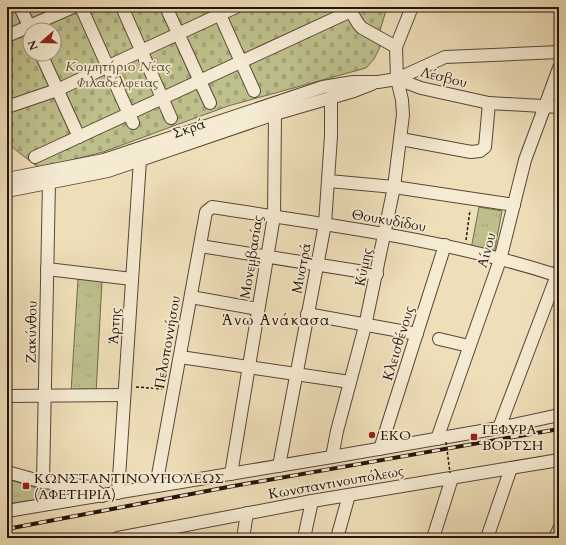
<svg xmlns="http://www.w3.org/2000/svg" width="566" height="545" viewBox="0 0 566 545" font-family="Cardo,serif">
	<style>
		.cemetery { fill: url(#cemetery-stones); stroke: #716a4c; fill-rule: evenodd }
		.park { fill: url(#park-tufts); stroke: #716a4c }
		.lines { fill: none; stroke-linecap: round; stroke-linejoin: round }
		.minor-casing { stroke: #574738; stroke-width: 14 }
		.path { stroke: #24140d; stroke-width: 1.5; stroke-dasharray: 3 2; stroke-linecap: butt }
		.minor { stroke: #f5ead2; stroke-width: 12 }
		.rail-casing { stroke: #24140d; stroke-width: 4 }
		.rail { stroke: #f5ead2; stroke-width: 2.5; stroke-dasharray: 8; stroke-linecap: butt }
		.path-bridge { stroke: #24140d; stroke-width: 1.5; stroke-dasharray: 3 2; stroke-linecap: butt }
		.poi-dot { fill: #8f2418; stroke: #f5ead2; stroke-width: 1.5 }
		.labels { text-anchor: middle; stroke-width: 3.5; stroke-linejoin: round; paint-order: stroke }
		.park-label { font-size: 14px; font-style: italic; fill: #5a5039; stroke: #f5ead2 }
		.street-label { font-size: 14px; fill: #24140d; stroke: #f5ead2 }
		.poi-label { font-size: 14px; fill: #24140d; stroke: #f5ead2; text-anchor: start }
		.neighbourhood-label { font-size: 15px; letter-spacing: 1px; fill: #24140d; stroke: #f5ead2 }
	</style>
	<defs>
		<pattern id="cemetery-stones" width="16" height="16" patternUnits="userSpaceOnUse"><rect width="16" height="16" fill="#bec08c"/><path d="M2 7V4a2 2 0 0 1 4 0v3zM10 15v-3a2 2 0 0 1 4 0v3z" fill="#a3a478"/></pattern>
		<pattern id="park-tufts" width="24" height="20" patternUnits="userSpaceOnUse"><rect width="24" height="20" fill="#bec08c"/><path d="M3 7l-1-3M5 7V3M7 7l1-3M15 17l-1-3M17 17v-4M19 17l1-3" fill="none" stroke="#a3a478"/></pattern>
	</defs>
	<rect width="100%" height="100%" fill="#efdfb9"/>
	<filter id="stains"><feTurbulence type="fractalNoise" baseFrequency=".005" numOctaves="4"/><feColorMatrix values="0 0 0 0 .2 0 0 0 0 .09 0 0 0 0 .02 0 0 0 .5 -.17"/></filter>
	<radialGradient id="worn" r=".72"><stop offset=".6" stop-color="#630" stop-opacity="0"/><stop offset="1" stop-color="#630" stop-opacity=".3"/></radialGradient>
	<!-- cemetery -->
	<path class="cemetery" d="M7,7H387L379,34L380,47L374,59L366,68L228,106L103,152L39,168L7,143ZM30,30H54V54H30Z"/>
	<!-- park -->
	<g class="park">
		<path d="M479,207L502,211L494,254L471,249Z"/>
		<path d="M78,279L102,281L96,394L71,392Z"/>
		<path d="M7,479L33,487L84,492L7,504Z"/>
	</g>
	<g class="lines">
		<!-- minor casing -->
		<g class="minor-casing">
			<g id="minor">
				<path d="M20,7L31,30"/>
				<path d="M81,7L133,123"/>
				<path d="M122,7L171,118"/>
				<path d="M166,7L210,103"/>
				<path d="M347,7C354,13 355,22 362,28L396,47"/>
				<path d="M217,8L254,91"/>
				<path d="M7,36L73,7"/>
				<path d="M41,54L79,137"/>
				<path d="M397,79L421,88L489,103L559,107"/>
				<path d="M7,107L57,90L236,7"/>
				<path d="M401,139L471,152L480,151L485,147L489,103"/>
				<path d="M35,157L351,11"/>
				<path d="M7,179L104,160L323,87L353,82H378L397,79L445,57L559,52"/>
				<path d="M329,181L394,187L514,205"/>
				<path d="M7,191L108,171L275,114L354,91L372,84"/>
				<path d="M200,246L377,274"/>
				<path d="M47,269L132,279"/>
				<path d="M191,297L258,309"/>
				<path d="M307,314L417,334"/>
				<path d="M439,339L469,346"/>
				<path d="M180,357L350,382"/>
				<path d="M7,396L124,395"/>
				<path d="M499,428L559,270"/>
				<path d="M437,439L500,260L525,160L559,68"/>
				<path d="M380,449L445,245"/>
				<path d="M332,457L337,431L365,326L394,187L403,115L402,100L397,79L396,47L412,7"/>
				<path d="M279,466L325,224L331,136V97"/>
				<path d="M7,472L43,482L91,487L102,496"/>
				<path d="M231,474L274,216L275,114"/>
				<path d="M43,482L49,182"/>
				<path d="M156,486L206,212L212,207C328,225 446,239 559,276"/>
				<path d="M118,493L140,160"/>
				<path d="M7,511L332,457L499,428L559,415"/>
				<path d="M118,538L312,501L559,460"/>
				<path d="M243,538L247,513"/>
				<path d="M304,538L312,501"/>
				<path d="M337,538L349,495"/>
				<path d="M433,538L452,478"/>
				<path d="M487,538L511,468"/>
				<path d="M555,538L559,529"/>
			</g>
		</g>
		<!-- path -->
		<g class="path">
			<path d="M466,240L470,210"/>
			<path d="M136,387L164,389"/>
		</g>
		<!-- minor -->
		<use href="#minor" class="minor"/>
		<!-- rail casing -->
		<g class="rail-casing">
			<path id="rail" d="M7,529L228,487L559,429"/>
		</g>
		<!-- rail -->
		<use href="#rail" class="rail"/>
		<!-- path-bridge -->
		<path class="path-bridge" d="M446,442L450,473"/>
	</g>
	<!-- markers -->
	<g class="poi-dot">
		<circle cx="372" cy="435" r="4"/>
		<rect x="470" y="433" width="8" height="8" rx="2"/>
		<rect x="22" y="482" width="8" height="8" rx="2"/>
	</g>
	<g class="labels">
		<!-- park labels -->
		<g class="park-label">
			<text x="118" y="71">Κοιμητήριο Νέας<tspan x="118" dy="16">Φιλαδέλφειας</tspan></text>
		</g>
		<!-- street labels -->
		<g class="street-label">
			<text transform="translate(444 77) rotate(14)" y="5">Λέσβου</text>
			<text transform="translate(189 128) rotate(-19)" y="5">Σκρά</text>
			<text transform="translate(389 220) rotate(10)" y="5">Θουκυδίδου</text>
			<text transform="translate(486 250) rotate(-74)" y="5">Αίνου</text>
			<text transform="translate(251 257) rotate(-81)" y="5">Μονεμβασίας</text>
			<text transform="translate(363 267) rotate(-78)" y="5">Κύμης</text>
			<text transform="translate(301 268) rotate(-79)" y="5">Μυστρά</text>
			<text transform="translate(114 326) rotate(-86)" y="5">Άρτης</text>
			<text transform="translate(31 332) rotate(-89)" y="5">Ζακύνθου</text>
			<text transform="translate(167 342) rotate(-80)" y="5">Πελοποννήσου</text>
			<text transform="translate(398 343) rotate(-73)" y="5">Κλεισθένους</text>
			<text transform="translate(336 482) rotate(-10)" y="5">Κωνσταντινουπόλεως</text>
		</g>
		<!-- poi labels -->
		<g class="poi-label">
			<text x="482" y="434">ΓΕΦΥΡΑ<tspan x="482" dy="16">ΒΟΡΤΣΗ</tspan></text>
			<text x="380" y="440">EKO</text>
			<text x="34" y="483">ΚΩΝΣΤΑΝΤΙΝΟΥΠΟΛΕΩΣ<tspan x="34" dy="16">(ΑΦΕΤΗΡΙΑ)</tspan></text>
		</g>
		<!-- neighbourhood labels -->
		<g class="neighbourhood-label">
			<text x="276" y="325">Άνω Ανάκασα</text>
		</g>
	</g>
	<!-- margin -->
	<rect width="566" height="545" fill="none" stroke="#efdfb9" stroke-width="24"/>
	<rect x="8" y="8" width="550" height="529" fill="none" stroke="#24140d" stroke-width="2"/>
	<rect x="12" y="12" width="542" height="521" fill="none" stroke="#24140d"/>
	<!-- north arrow -->
	<g transform="translate(42 42) rotate(250)"><circle r="19" fill="#f5ead2" stroke="#a19483"/>
	<path d="M0-3L7 15L0 10L-7 15Z" fill="#8f2418"/>
	<text y="-6" font-size="11" font-weight="bold" text-anchor="middle" fill="#24140d">N</text>
	</g>
	<rect width="100%" height="100%" filter="url(#stains)"/>
	<rect width="100%" height="100%" fill="url(#worn)"/>
</svg>
